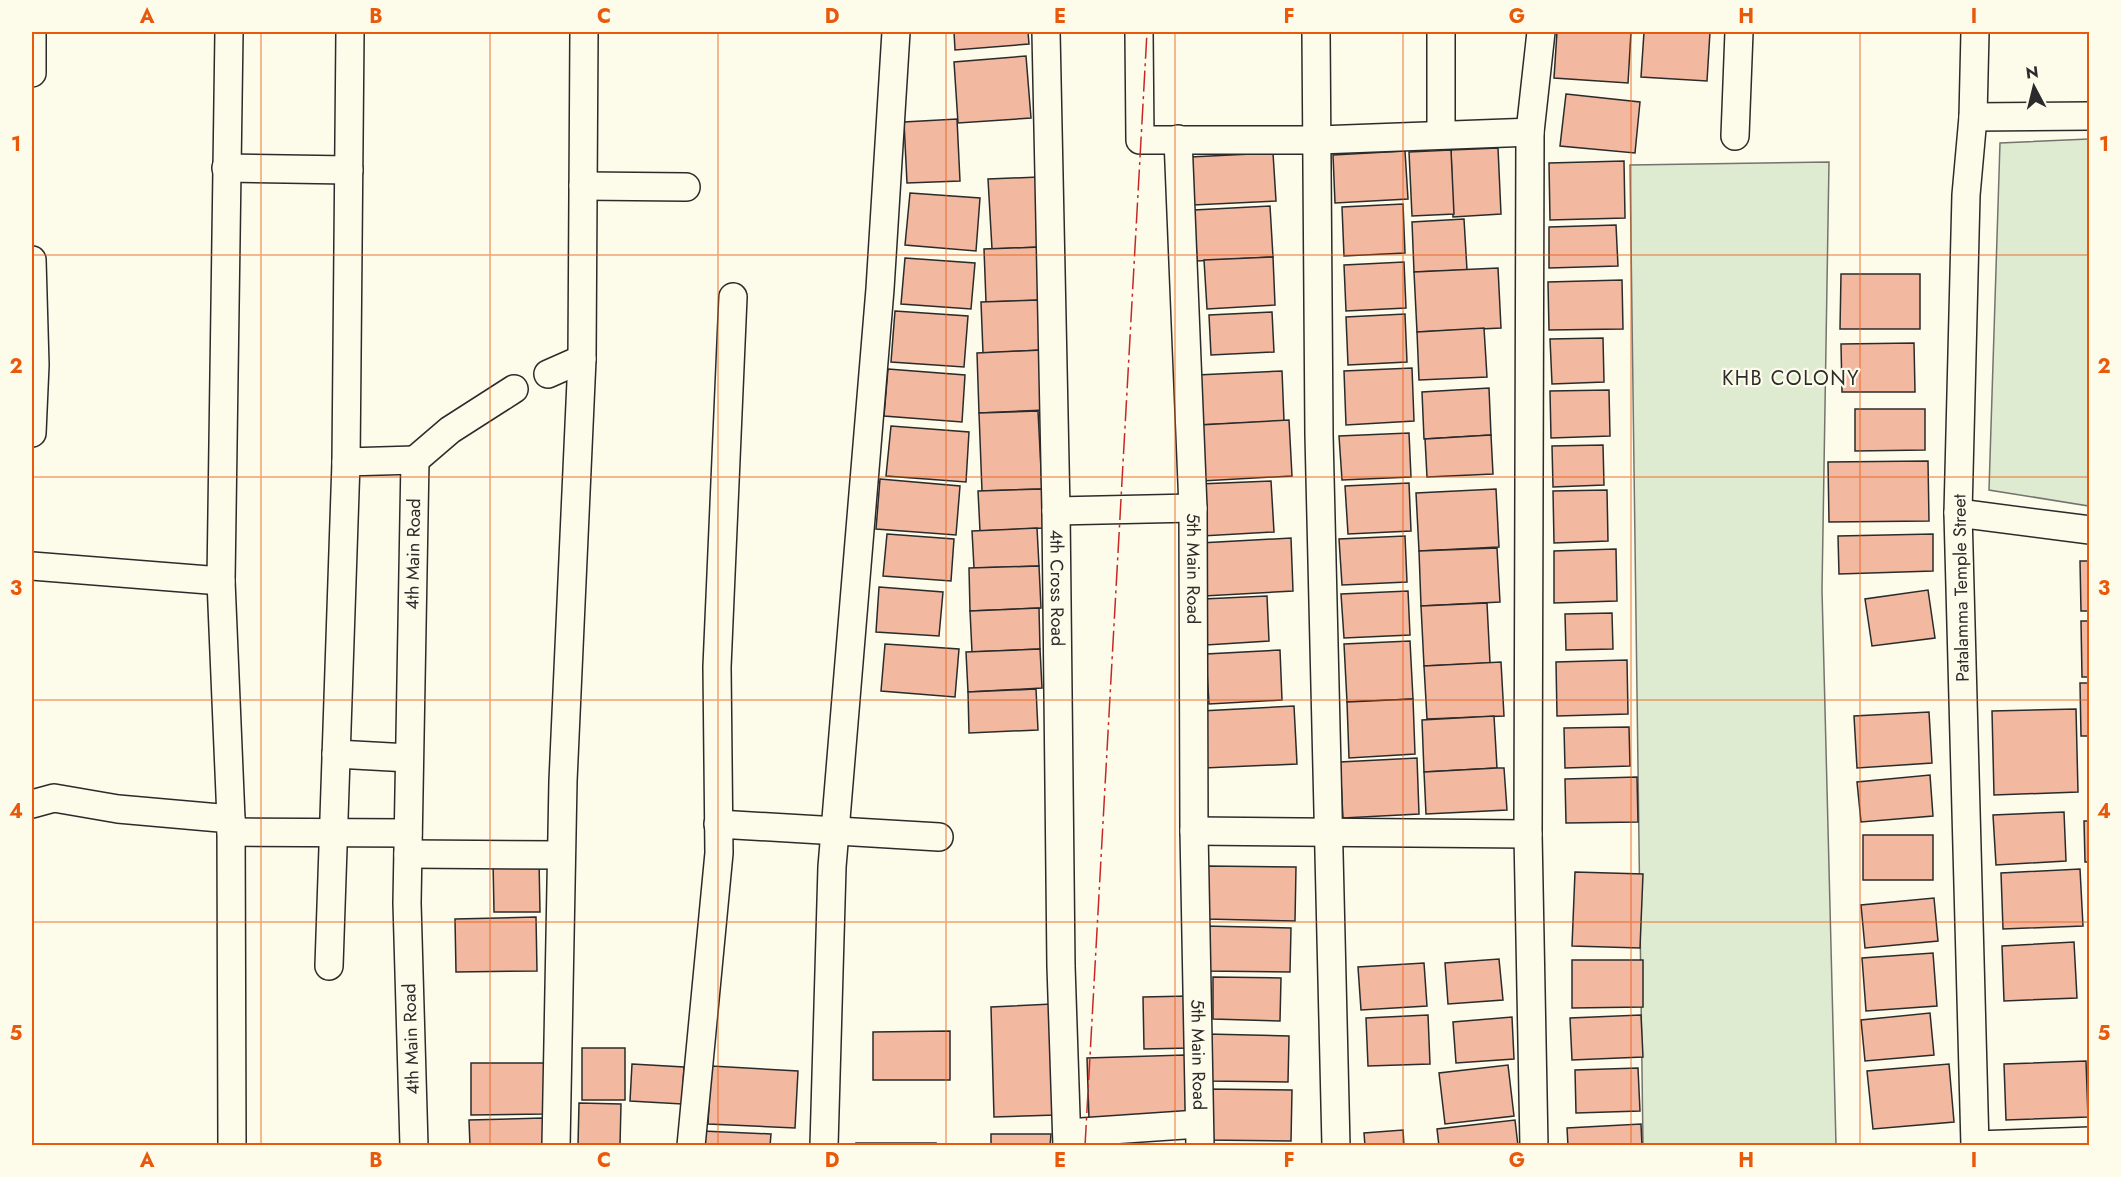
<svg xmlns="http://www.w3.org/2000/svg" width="2121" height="1177" viewBox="0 0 2121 1177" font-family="Jost,sans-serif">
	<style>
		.green { fill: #deebd1; stroke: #74746e; stroke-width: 1.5 }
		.building { fill: #f2b8a0; stroke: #2b2b2b; stroke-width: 1.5 }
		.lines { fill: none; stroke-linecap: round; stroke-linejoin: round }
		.street-casing { stroke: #2b2b2b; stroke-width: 30 }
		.street { stroke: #fdfbea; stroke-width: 27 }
		.power { stroke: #c62828; stroke-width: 1.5; stroke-dasharray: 21 4.5 3 4.5; stroke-linecap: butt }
		.grid { fill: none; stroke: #e8590c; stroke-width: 1.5; stroke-opacity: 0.55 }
		.labels { text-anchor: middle; stroke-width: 4.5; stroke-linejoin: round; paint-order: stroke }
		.street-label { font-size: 18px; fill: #2b2b2b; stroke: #fdfbea }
		.neighbourhood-label { font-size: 20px; letter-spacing: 1.5px; fill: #2b2b2b; stroke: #fdfbea }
		.neatline { fill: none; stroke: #e8590c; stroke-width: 2 }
		.grid-label { font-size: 20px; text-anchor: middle; font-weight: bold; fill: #e8590c }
	</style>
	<rect width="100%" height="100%" fill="#fdfbea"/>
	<!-- green -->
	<g class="green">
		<path d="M2089,139H2090L2089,506L1989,490L2000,143Z"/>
		<path d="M1829,162L1822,590L1836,1145H1643L1630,165Z"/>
	</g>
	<!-- building -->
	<g class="building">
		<path d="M954,32H1028L1029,44L955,50Z"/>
		<path d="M1557,32H1631L1628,83L1554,78Z"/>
		<path d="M1644,32H1710L1707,81L1641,77Z"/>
		<path d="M1026,56L1031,118L958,123L954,62Z"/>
		<path d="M1566,94L1640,102L1635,153L1560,146Z"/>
		<path d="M957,119L960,181L907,183L904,122Z"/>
		<path d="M1498,148L1501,214L1453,217L1451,150Z"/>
		<path d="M1451,150L1454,214L1412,216L1409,152Z"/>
		<path d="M1405,151L1408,199L1335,203L1333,155Z"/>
		<path d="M1273,153L1276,201L1193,205L1190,157Z"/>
		<path d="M1624,161L1625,218L1550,220L1549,163Z"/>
		<path d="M1038,177L1041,247L992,249L988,179Z"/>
		<path d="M910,193L980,198L976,251L905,245Z"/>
		<path d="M1403,204L1405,253L1344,256L1342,207Z"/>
		<path d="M1270,206L1273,257L1197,261L1194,210Z"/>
		<path d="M1464,219L1467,270L1414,272L1412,222Z"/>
		<path d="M1616,225L1618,266L1549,268V227Z"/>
		<path d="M1041,247L1043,300L986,302L984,249Z"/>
		<path d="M1273,257L1275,305L1207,309L1204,260Z"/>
		<path d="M905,258L975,263L971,309L901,304Z"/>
		<path d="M1404,262L1406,308L1346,311L1344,265Z"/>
		<path d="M1498,268L1501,328L1417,332L1414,272Z"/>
		<path d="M1841,274H1920V329H1840Z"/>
		<path d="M1622,280L1623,329L1549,330L1548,282Z"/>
		<path d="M1040,300L1042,350L983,353L981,302Z"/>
		<path d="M895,311L968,316L964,367L891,362Z"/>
		<path d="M1272,312L1274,352L1211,355L1209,315Z"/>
		<path d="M1405,314L1407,362L1348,365L1346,317Z"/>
		<path d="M1484,328L1487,377L1419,380L1417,332Z"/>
		<path d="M1603,338L1604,382L1552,384L1550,339Z"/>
		<path d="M1914,343L1915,392H1842L1841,344Z"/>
		<path d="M1042,350L1045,410L979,413L977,353Z"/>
		<path d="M1412,368L1414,421L1346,425L1344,371Z"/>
		<path d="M888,369L965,375L962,422L884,416Z"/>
		<path d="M1282,371L1284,421L1199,425L1197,375Z"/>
		<path d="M1489,388L1491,435L1424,439L1422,392Z"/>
		<path d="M1609,390L1610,436L1551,438L1550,391Z"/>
		<path d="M1855,409H1925V450L1855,451Z"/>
		<path d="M1038,411L1042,489L982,491L979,413Z"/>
		<path d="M1289,420L1292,476L1202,481L1199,425Z"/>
		<path d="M891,426L969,432L966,482L886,476Z"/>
		<path d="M1409,433L1411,477L1342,480L1339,436Z"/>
		<path d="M1491,435L1493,474L1427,477L1425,439Z"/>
		<path d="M1603,445L1604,485L1553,487L1552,446Z"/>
		<path d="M1928,461L1929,521L1829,522L1828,462Z"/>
		<path d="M880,479L960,486L956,535L876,529Z"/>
		<path d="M1271,481L1274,532L1202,536L1199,484Z"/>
		<path d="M1409,483L1411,531L1348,534L1345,486Z"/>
		<path d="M1042,489L1044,528L980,531L978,491Z"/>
		<path d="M1496,489L1499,547L1419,551L1416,493Z"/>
		<path d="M1607,490L1608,541L1554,543L1553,491Z"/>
		<path d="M1037,528L1039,566L974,568L972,531Z"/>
		<path d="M887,534L954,539L951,581L883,576Z"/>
		<path d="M1933,534V571L1839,574L1838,536Z"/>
		<path d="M1405,536L1407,582L1342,585L1339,539Z"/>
		<path d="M1291,538L1293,591L1204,596L1200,543Z"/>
		<path d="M1497,548L1500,602L1421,606L1419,551Z"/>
		<path d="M1616,549L1617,601L1554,603V551Z"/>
		<path d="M2080,561H2090V611H2081Z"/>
		<path d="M1039,566L1041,608L970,611L969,568Z"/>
		<path d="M879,587L943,592L939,636L876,632Z"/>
		<path d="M1928,590L1935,638L1872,646L1865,599Z"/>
		<path d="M1408,591L1410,635L1344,638L1341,594Z"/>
		<path d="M1267,596L1269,641L1206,645L1203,599Z"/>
		<path d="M1487,603L1490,663L1424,666L1421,606Z"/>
		<path d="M1039,608L1040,649L972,652L970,611Z"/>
		<path d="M1612,613L1613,649L1566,650L1565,614Z"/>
		<path d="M2081,621H2090V677H2082Z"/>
		<path d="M1410,641L1413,699L1347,702L1344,644Z"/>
		<path d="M885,644L959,649L955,697L881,691Z"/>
		<path d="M1040,649L1042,688L968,692L966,652Z"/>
		<path d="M1280,650L1282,700L1209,704L1206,654Z"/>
		<path d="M1627,660L1628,714L1557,716L1556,662Z"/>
		<path d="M1501,662L1504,716L1427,719L1424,666Z"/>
		<path d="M2080,683H2090V736H2081Z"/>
		<path d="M1036,689L1038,730L969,733L968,692Z"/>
		<path d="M1413,699L1415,754L1349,758L1347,702Z"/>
		<path d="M1294,706L1297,764L1204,768L1201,711Z"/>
		<path d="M2076,709L2078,792L1994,795L1992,711Z"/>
		<path d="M1929,712L1932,763L1857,768L1854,716Z"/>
		<path d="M1494,716L1497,768L1424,772L1422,720Z"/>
		<path d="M1629,727L1630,766L1565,768L1564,728Z"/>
		<path d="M1417,758L1419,814L1343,818L1340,762Z"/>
		<path d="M1497,768H1504L1507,810L1426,814L1424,772Z"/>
		<path d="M1930,775L1933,816L1861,822L1857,782Z"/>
		<path d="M1637,777L1638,822L1566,823L1565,779Z"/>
		<path d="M2064,812L2066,861L1996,865L1993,815Z"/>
		<path d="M2084,821H2090V862H2085Z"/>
		<rect x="1863" y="835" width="70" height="45"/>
		<path d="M539,860L540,912H494L493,861Z"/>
		<path d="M1207,866L1296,867L1295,921L1206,919Z"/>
		<path d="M2080,869L2083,926L2003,929L2001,873Z"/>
		<path d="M1575,872L1643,874L1640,948L1572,946Z"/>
		<path d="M1934,898L1938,941L1865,948L1861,905Z"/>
		<path d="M536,917L537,971L456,972L455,919Z"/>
		<path d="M1204,926L1291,928L1290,972L1203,971Z"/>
		<path d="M2074,942L2077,998L2004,1001L2002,946Z"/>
		<path d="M1933,953L1937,1006L1866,1011L1862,958Z"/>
		<path d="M1499,959L1503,1000L1448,1004L1445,963Z"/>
		<path d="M1572,960H1643V1007L1572,1008Z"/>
		<path d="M1424,963L1427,1006L1361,1010L1358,967Z"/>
		<path d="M1213,977L1281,978L1280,1021L1213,1019Z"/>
		<path d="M1189,996V1048L1144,1049L1143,997Z"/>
		<path d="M1052,1004L1056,1115L994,1117L991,1007Z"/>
		<path d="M1930,1013L1934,1055L1865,1061L1861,1020Z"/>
		<path d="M1428,1015L1430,1064L1368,1066L1366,1018Z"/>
		<path d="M1641,1015L1643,1057L1572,1060L1570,1018Z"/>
		<path d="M1512,1017L1514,1059L1456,1063L1453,1022Z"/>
		<path d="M950,1031V1080H873V1032Z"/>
		<path d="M1207,1034L1289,1036L1288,1082L1206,1081Z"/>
		<rect x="582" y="1048" width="43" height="52"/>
		<path d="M1185,1055L1187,1116L1089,1119L1087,1058Z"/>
		<path d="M2086,1061L2088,1117L2006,1120L2004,1064Z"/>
		<path d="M471,1063H544L545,1114L471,1115Z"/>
		<path d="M632,1064L684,1067L682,1104L630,1101Z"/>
		<path d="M1949,1064L1954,1122L1873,1129L1867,1071Z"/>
		<path d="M1508,1065L1514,1116L1445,1124L1439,1073Z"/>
		<path d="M711,1066L798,1071L795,1128L708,1124Z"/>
		<path d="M1638,1068L1640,1111L1576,1113L1575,1070Z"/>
		<path d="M1206,1089L1292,1090L1291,1141L1205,1140Z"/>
		<path d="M579,1103L621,1104L620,1146H578Z"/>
		<path d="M543,1118L544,1146H470L469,1120Z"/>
		<path d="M1515,1120L1518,1146H1439L1437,1129Z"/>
		<path d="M1641,1124L1642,1146H1568L1567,1128Z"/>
		<path d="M1403,1130L1404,1146H1365L1364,1133Z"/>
		<path d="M702,1131L771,1134L770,1146H701Z"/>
		<path d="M991,1134H1051L1050,1146H991Z"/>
		<rect x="856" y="1143" width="80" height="3"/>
	</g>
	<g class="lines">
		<!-- street casing -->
		<g class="street-casing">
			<g id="street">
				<path d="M229,32L221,581L231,819L232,1146"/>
				<path d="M350,32L346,462L415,460"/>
				<path id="s1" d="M1046,32L1056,511L1061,966L1067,1146"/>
				<path d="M1139,32L1140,140H1319L1530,132"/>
				<path d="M1316,32L1319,435L1336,1146"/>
				<path d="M1441,32V134"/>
				<path d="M32,73V32"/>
				<path d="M1973,117L2090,116"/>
				<path d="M1735,136L1739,32"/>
				<path id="s2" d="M1178,139L1193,508L1194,831L1200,1146"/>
				<path d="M226,168L349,170"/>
				<path d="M583,186L686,187"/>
				<path d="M32,260L35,365L32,433"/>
				<path d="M548,374L582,359"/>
				<path d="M415,460L450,430L514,389"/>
				<path d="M1056,511L1193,508"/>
				<path d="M1958,513L2090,530"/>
				<path d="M32,566L221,581"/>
				<path d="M336,754L409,758"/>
				<path d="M32,804L54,798L118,809L231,819"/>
				<path d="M718,824L939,837"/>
				<path d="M1194,831L1528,834"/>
				<path d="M231,832L408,833"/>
				<path d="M408,854L561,855"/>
				<path d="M329,966L346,462"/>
				<path d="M1067,1133L1199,1124"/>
				<path d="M1975,1145L2090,1141"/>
				<path id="s3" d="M414,1146L407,903L415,460"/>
				<path d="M556,1146L563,781L582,359L584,32"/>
				<path d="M691,1146L719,853L717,667L733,297"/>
				<path d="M824,1146L832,867L880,289L896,32"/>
				<path d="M1534,1146L1528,834L1530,132L1541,32"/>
				<path d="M1975,1146L1958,513L1966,195L1973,117L1975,32"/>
			</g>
		</g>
		<!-- street -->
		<use href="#street" class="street"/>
		<!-- power -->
		<path class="power" d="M1085,1146L1147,32"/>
	</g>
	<!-- grid -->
	<path class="grid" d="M261,32V1146M490,32V1146M718,32V1146M946,32V1146M1175,32V1146M1403,32V1146M1631,32V1146M1860,32V1146M32,255H2090M32,477H2090M32,700H2090M32,922H2090"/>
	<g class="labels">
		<!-- street labels -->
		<g class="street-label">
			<text dy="6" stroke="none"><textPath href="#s3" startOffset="592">4th Main Road</textPath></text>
			<text dy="6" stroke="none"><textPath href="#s2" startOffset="430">5th Main Road</textPath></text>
			<text transform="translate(1961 588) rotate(-91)" y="6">Patalamma Temple Street</text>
			<text dy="6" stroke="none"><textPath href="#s1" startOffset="556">4th Cross Road</textPath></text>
			<text transform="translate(411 1039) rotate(-92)" y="6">4th Main Road</text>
			<text dy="6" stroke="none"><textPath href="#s2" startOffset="916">5th Main Road</textPath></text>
		</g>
		<!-- neighbourhood labels -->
		<g class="neighbourhood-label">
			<text x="1791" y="385">KHB COLONY</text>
		</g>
	</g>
	<!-- border -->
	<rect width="2121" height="1177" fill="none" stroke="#fdfbea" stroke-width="66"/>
	<!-- north arrow -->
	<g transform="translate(2034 87) rotate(353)" stroke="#fdfbea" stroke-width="4.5" paint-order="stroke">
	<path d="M0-4.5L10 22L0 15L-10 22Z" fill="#2b2b2b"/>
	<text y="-9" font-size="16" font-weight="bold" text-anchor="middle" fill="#2b2b2b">N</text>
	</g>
	<rect x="33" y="33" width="2055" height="1111" class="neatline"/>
	<g class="grid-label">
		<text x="147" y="23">A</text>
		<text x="376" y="23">B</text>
		<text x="604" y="23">C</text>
		<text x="832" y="23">D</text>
		<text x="1060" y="23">E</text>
		<text x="1289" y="23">F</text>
		<text x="1517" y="23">G</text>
		<text x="1746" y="23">H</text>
		<text x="1974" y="23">I</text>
		<text x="16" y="151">1</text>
		<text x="2104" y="151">1</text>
		<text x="16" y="373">2</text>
		<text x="2104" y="373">2</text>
		<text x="16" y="595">3</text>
		<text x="2104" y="595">3</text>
		<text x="16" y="818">4</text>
		<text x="2104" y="818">4</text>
		<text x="16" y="1040">5</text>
		<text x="2104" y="1040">5</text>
		<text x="147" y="1167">A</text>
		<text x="376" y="1167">B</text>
		<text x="604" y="1167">C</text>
		<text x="832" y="1167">D</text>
		<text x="1060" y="1167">E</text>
		<text x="1289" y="1167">F</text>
		<text x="1517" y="1167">G</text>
		<text x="1746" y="1167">H</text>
		<text x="1974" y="1167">I</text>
	</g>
</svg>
